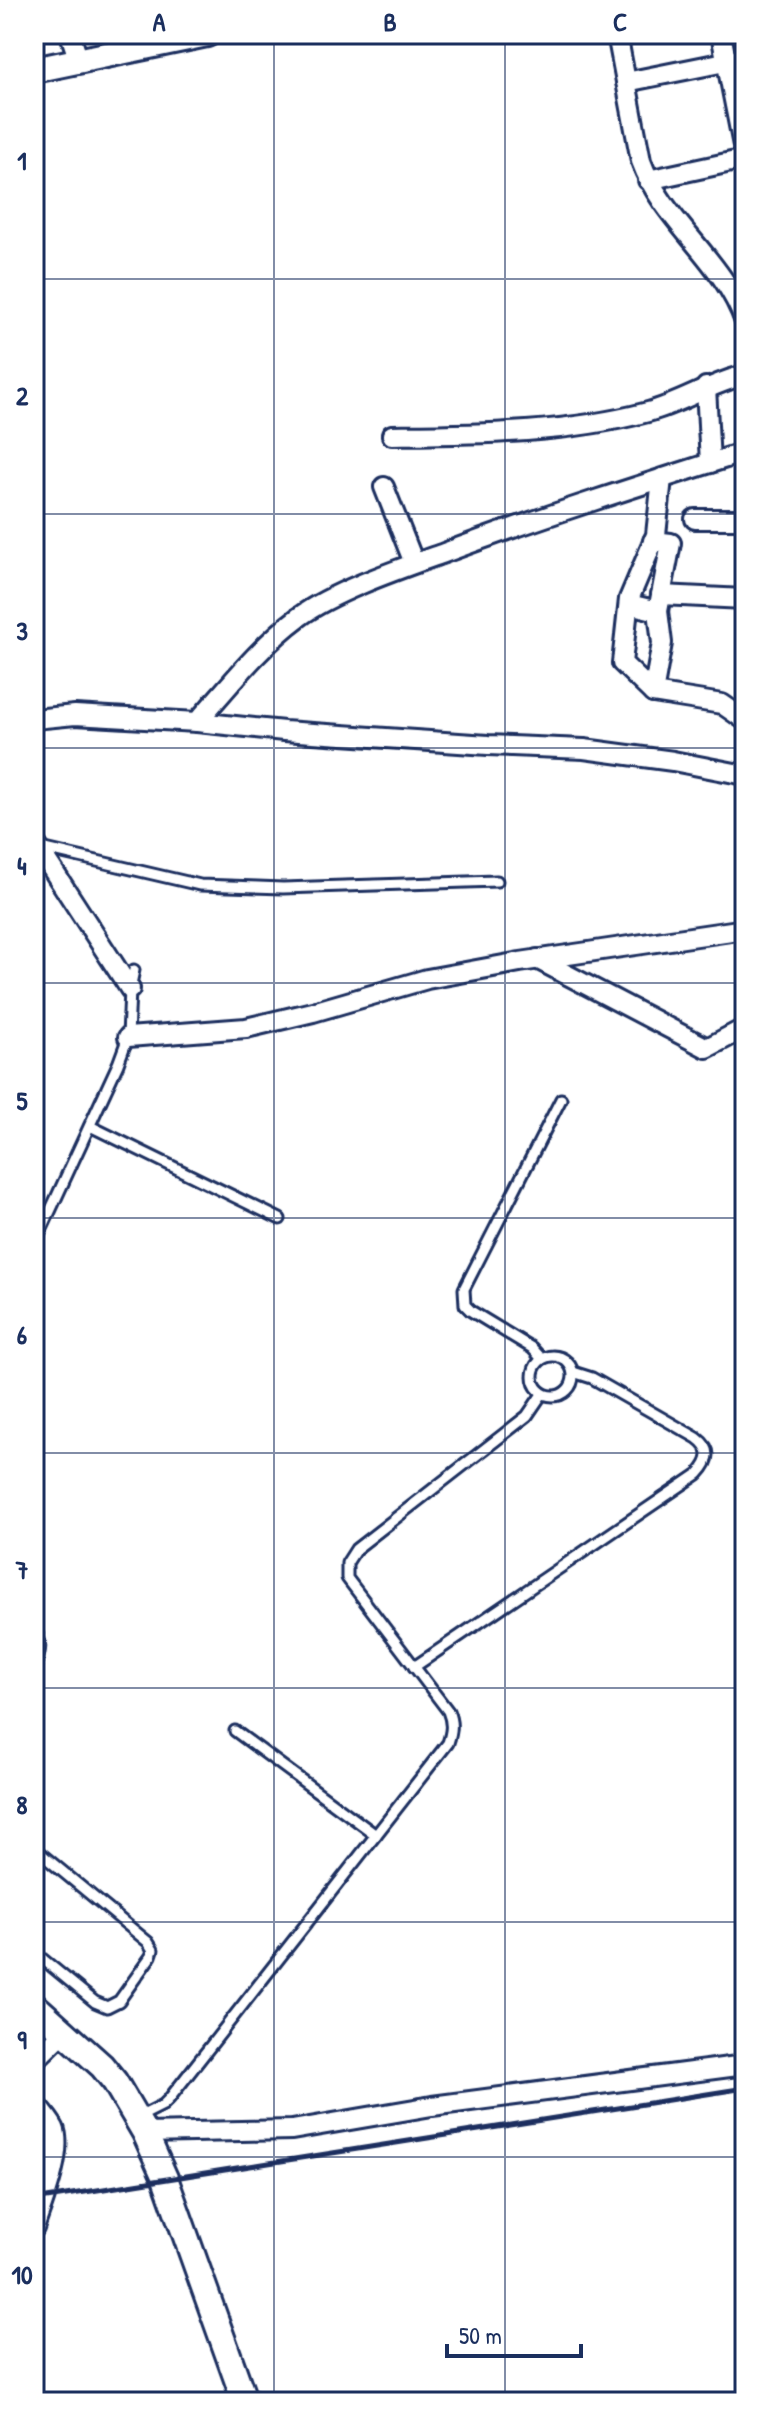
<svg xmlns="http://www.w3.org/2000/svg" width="779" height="2436" viewBox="0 0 779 2436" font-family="'Patrick Hand',sans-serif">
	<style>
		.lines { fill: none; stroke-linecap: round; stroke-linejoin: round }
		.service-casing { stroke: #1b2f5e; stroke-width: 15 }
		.minor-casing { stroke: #1b2f5e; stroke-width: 24 }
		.secondary-casing { stroke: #1b2f5e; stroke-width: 30 }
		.service { stroke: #fff; stroke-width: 9 }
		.minor { stroke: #fff; stroke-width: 18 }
		.secondary { stroke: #fff; stroke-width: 24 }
		.rail { stroke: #1b2f5e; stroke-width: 5 }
		.grid { fill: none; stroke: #1b2f5e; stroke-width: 2; stroke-opacity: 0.55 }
		.neatline { fill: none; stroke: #1b2f5e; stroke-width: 3 }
		.grid-label { font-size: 26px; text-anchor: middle; font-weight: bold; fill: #1b2f5e }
	</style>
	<rect width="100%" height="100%" fill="#fff"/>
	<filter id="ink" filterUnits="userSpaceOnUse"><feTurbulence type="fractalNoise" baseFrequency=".0125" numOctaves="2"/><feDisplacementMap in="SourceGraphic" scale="16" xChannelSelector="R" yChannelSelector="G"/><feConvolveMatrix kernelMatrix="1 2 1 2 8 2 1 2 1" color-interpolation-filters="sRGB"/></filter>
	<g filter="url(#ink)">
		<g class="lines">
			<!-- service casing -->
			<g class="service-casing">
				<g id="service">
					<path d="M41,848L200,885L283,888L497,881"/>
					<path d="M90,1126L280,1219"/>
					<path d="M34,1246L118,1064L128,1037L130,989L134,970"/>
					<circle cx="553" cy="1376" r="20"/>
					<path d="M542,1359L532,1348L471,1311L465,1305L464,1289L561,1099"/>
					<path d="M34,1627C44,1644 39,1654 34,1672"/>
					<path d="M414,1667L698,1474C711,1460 712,1449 697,1438L592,1378L573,1372"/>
					<path d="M235,1731L376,1835"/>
					<path d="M34,1848L148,1942L153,1950L151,1956L119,2001L107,2007L95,2002L34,1952"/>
					<path d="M137,2118L163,2105L169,2099L448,1743C452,1731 453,1723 448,1711L347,1578V1563L356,1549L527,1416L542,1394"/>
				</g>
			</g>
			<!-- minor casing -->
			<g class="minor-casing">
				<g id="minor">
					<path d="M70,34L79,61"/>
					<path d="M617,34L641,161C663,222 724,260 745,322"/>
					<path d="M721,34L745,156"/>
					<path d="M626,82L745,58"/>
					<path d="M648,180L745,159"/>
					<path d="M706,387L710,463"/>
					<path d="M392,435C477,434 565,434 648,412C682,403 711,383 745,375"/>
					<path d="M662,478L656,535L629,599L622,663L653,693L722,704L745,720"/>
					<path d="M384,487L414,563"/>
					<path d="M695,519H745"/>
					<path d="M661,595L745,599"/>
					<path d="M629,604L658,611L671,543L653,541"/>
					<path d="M653,693L662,643L658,611"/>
					<path d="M34,719L75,715L197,722C229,686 260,646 299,617C334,591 402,568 444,553C543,516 644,484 745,452"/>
					<path d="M197,722L284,731L488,745L584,749L673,761L745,775"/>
					<path d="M34,841L130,989"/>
					<path d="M537,959L707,1048L745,1028"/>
					<path d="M128,1037L246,1028L313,1012L427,979L520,962L745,929"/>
					<path d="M34,2061L65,2031"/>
					<path d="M34,2102C41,2110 49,2118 54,2128C64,2150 42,2205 34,2228"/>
					<path d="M145,2133L292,2130L432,2106L745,2065"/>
				</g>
			</g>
			<!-- secondary casing -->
			<g class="secondary-casing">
				<g id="secondary">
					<path d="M34,70L207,34"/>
					<path d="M34,2005L102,2066L115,2082L145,2133L165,2178L245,2402"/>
				</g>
			</g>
			<!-- service -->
			<use href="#service" class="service"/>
			<!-- minor -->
			<use href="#minor" class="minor"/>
			<!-- secondary -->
			<use href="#secondary" class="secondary"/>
			<!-- rail -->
			<path class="rail" d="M34,2200L745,2088"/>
		</g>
	</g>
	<!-- grid -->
	<path class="grid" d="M274,34V2402M505,34V2402M34,279H745M34,514H745M34,748H745M34,983H745M34,1218H745M34,1453H745M34,1688H745M34,1922H745M34,2157H745"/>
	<!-- margin -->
	<rect width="779" height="2436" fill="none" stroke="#fff" stroke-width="88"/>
	<!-- scale -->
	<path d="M447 2344v12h134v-12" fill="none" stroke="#1b2f5e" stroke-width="4"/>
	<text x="459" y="2344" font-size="24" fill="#1b2f5e" stroke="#ffffff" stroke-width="6" paint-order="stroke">50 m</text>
	<rect x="44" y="44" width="691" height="2348" class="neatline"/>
	<g class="grid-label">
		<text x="159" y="31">A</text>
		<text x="390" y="31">B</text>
		<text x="620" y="31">C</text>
		<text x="22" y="170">1</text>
		<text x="22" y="405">2</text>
		<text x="22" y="640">3</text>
		<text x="22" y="875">4</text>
		<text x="22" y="1110">5</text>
		<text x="22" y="1344">6</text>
		<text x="22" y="1579">7</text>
		<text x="22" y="1814">8</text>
		<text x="22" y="2049">9</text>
		<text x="22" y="2284">10</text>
	</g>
</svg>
